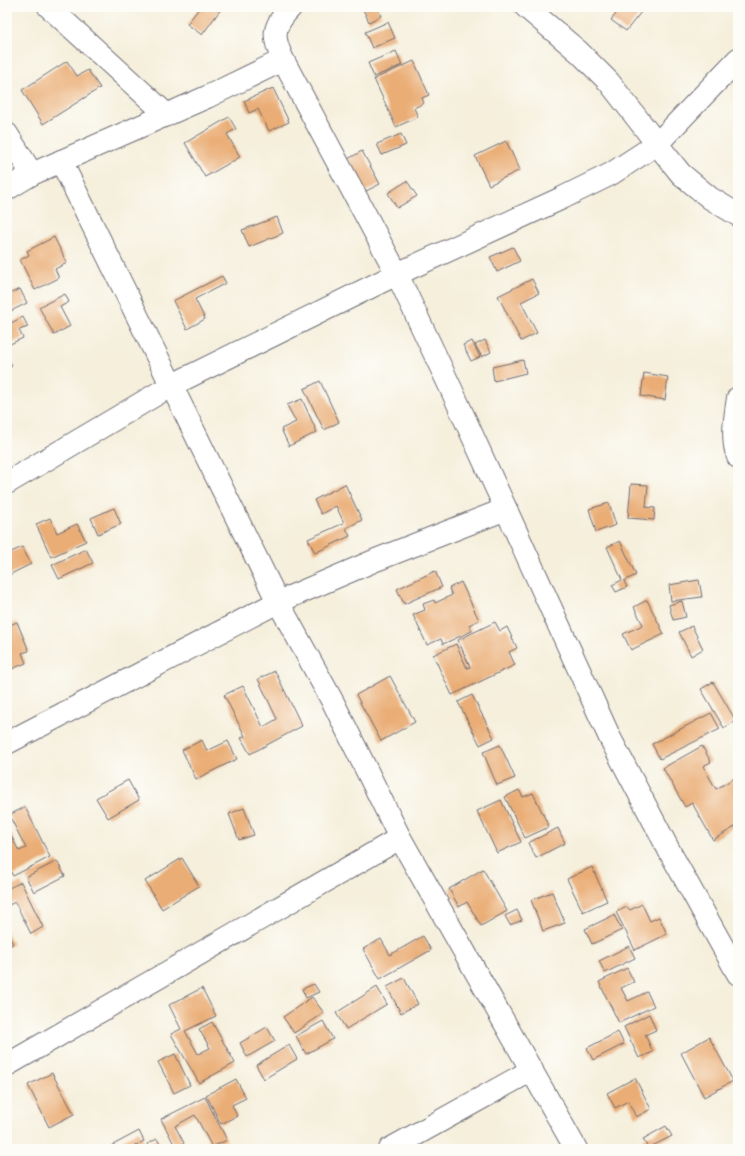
<svg xmlns="http://www.w3.org/2000/svg" width="745" height="1156" viewBox="0 0 745 1156" font-family="'Playpen Sans',sans-serif">
	<style>
		.building { fill: #eaad76 }
		.lines { fill: none; stroke-linecap: round; stroke-linejoin: round }
		.street-casing { stroke: #6c6a73; stroke-width: 24 }
		.street { stroke: #fff; stroke-width: 22 }
	</style>
	<rect width="100%" height="100%" fill="#fdfcf7"/>
	<filter id="ink" filterUnits="userSpaceOnUse"><feTurbulence type="fractalNoise" baseFrequency=".025" numOctaves="2"/><feDisplacementMap in="SourceGraphic" scale="8" xChannelSelector="R" yChannelSelector="G"/><feConvolveMatrix kernelMatrix="1 2 1 2 8 2 1 2 1" color-interpolation-filters="sRGB"/></filter>
	<filter id="wash" filterUnits="userSpaceOnUse"><feTurbulence type="fractalNoise" baseFrequency=".012" numOctaves="4" result="noise"/><feDisplacementMap in="SourceGraphic" scale="16" xChannelSelector="R" yChannelSelector="G"/><feGaussianBlur stdDeviation="0.9" result="paint"/><feColorMatrix in="noise" values="0 0 0 0 0 0 0 0 0 0 0 0 0 0 0 0 0 1.4 0 .05"/><feComposite in="paint" operator="in"/></filter>
	<g filter="url(#wash)">
		<rect width="100%" height="100%" fill="#f5efdc"/>
		<g id="blocks">
			<!-- building -->
			<g class="building">
				<path d="M200,7H218L221,9L202,35L187,24Z"/>
				<path d="M362,7H377L381,16L369,22Z"/>
				<path d="M608,7H645L626,31L611,20L616,14Z"/>
				<path d="M388,22L395,38L372,48L365,32Z"/>
				<path d="M396,51L402,65L374,77L368,63Z"/>
				<path d="M67,61L77,76L88,70L100,88L43,124L22,90Z"/>
				<path d="M414,61L429,95L422,98L424,103L414,108L418,117L396,127L374,79Z"/>
				<path d="M273,88L289,122L269,131L258,109L249,113L244,101Z"/>
				<path d="M229,117L236,129L227,134L240,157L205,177L185,143Z"/>
				<path d="M401,134L406,145L382,155L377,144Z"/>
				<path d="M506,141L520,170L489,185L475,156Z"/>
				<path d="M362,151L380,184L366,191L348,159Z"/>
				<path d="M407,181L417,196L397,208L388,193Z"/>
				<path d="M277,217L283,233L249,247L242,230Z"/>
				<path d="M54,237L67,263L55,269L59,278L35,290L20,260L29,255L27,251Z"/>
				<path d="M513,247L520,261L497,272L490,257Z"/>
				<path d="M222,276L226,283L195,299L205,319L187,329L173,301Z"/>
				<path d="M532,279L539,293L521,302L537,333L521,341L498,296Z"/>
				<path d="M20,289L27,303L7,313V295Z"/>
				<path d="M65,294L69,302L60,307L70,326L54,335L39,307Z"/>
				<path d="M23,317L28,327L19,330L23,338L8,345L7,325Z"/>
				<path d="M485,340L491,352L482,357L475,345Z"/>
				<path d="M472,341L480,357L471,361L463,345Z"/>
				<path d="M7,356L12,366L7,368Z"/>
				<path d="M523,360L526,373L494,381L492,367Z"/>
				<path d="M644,373L668,377L665,400L641,396Z"/>
				<path d="M320,381L339,422L324,430L304,389Z"/>
				<path d="M302,399L317,432L289,446L281,429L296,422L287,405Z"/>
				<path d="M345,484L362,520L346,528L350,536L315,553L308,539L344,523L336,506L321,514L314,500Z"/>
				<path d="M631,484L648,485L646,507L655,508L654,520L628,518Z"/>
				<path d="M609,503L616,525L596,532L589,509Z"/>
				<path d="M114,508L121,524L98,534L91,518Z"/>
				<path d="M50,518L57,533L77,524L86,541L51,557L36,524Z"/>
				<path d="M620,541L636,575L624,581L627,587L616,592L612,585L622,580L607,547Z"/>
				<path d="M22,547L31,564L7,576V554Z"/>
				<path d="M86,549L93,563L59,579L52,565Z"/>
				<path d="M435,571L442,587L404,604L397,589Z"/>
				<path d="M699,580L702,597L671,601L669,585Z"/>
				<path d="M461,582L479,620L469,625L472,631L443,644L441,639L427,645L413,615L425,610L423,604L434,600L435,603L452,595L449,588Z"/>
				<path d="M647,600L664,634L631,650L623,634L643,625L634,607Z"/>
				<path d="M682,601L686,617L673,620L669,605Z"/>
				<path d="M17,622L29,651L22,653L26,663L7,671V626Z"/>
				<path d="M495,622L500,631L507,627L517,648L509,652L515,665L452,695L433,655L456,644L467,668L470,667L458,640Z"/>
				<path d="M692,626L703,649L691,656L679,632Z"/>
				<path d="M275,671L302,726L250,754L241,738L245,736L224,695L243,686L263,727L277,719L258,679Z"/>
				<path d="M390,676L415,722L381,741L356,695Z"/>
				<path d="M713,682L736,721L724,728L701,689Z"/>
				<path d="M472,695L494,738L480,745L458,702Z"/>
				<path d="M711,713L720,729L660,759L652,744Z"/>
				<path d="M202,740L207,751L228,741L237,759L196,779L182,750Z"/>
				<path d="M500,745L515,778L497,785L483,752Z"/>
				<path d="M702,746L711,762L703,766L716,789L738,776V825L713,840L692,803L685,807L663,768Z"/>
				<path d="M128,780L139,800L108,818L96,798Z"/>
				<path d="M519,790L523,797L533,793L549,827L525,838L505,797Z"/>
				<path d="M501,800L521,842L497,853L477,811Z"/>
				<path d="M25,807L50,857L13,876L7,865V828L19,851L26,848L9,815Z"/>
				<path d="M244,808L254,835L239,840L229,814Z"/>
				<path d="M558,828L565,843L536,858L528,843Z"/>
				<path d="M182,858L199,886L162,909L145,881Z"/>
				<path d="M57,861L65,876L34,892L26,877Z"/>
				<path d="M592,867L607,901L583,912L567,879Z"/>
				<path d="M483,869L507,911L481,926L467,902L459,907L449,889Z"/>
				<path d="M21,882L43,927L31,934L15,902L7,906V889Z"/>
				<path d="M552,892L565,923L543,931L531,900Z"/>
				<path d="M642,904L650,921L659,917L667,934L635,950L616,912L627,907L630,910Z"/>
				<path d="M517,910L522,920L510,925L505,916Z"/>
				<path d="M614,915L622,930L592,944L585,929Z"/>
				<path d="M7,932L13,944L7,947Z"/>
				<path d="M423,936L431,950L380,979L363,949L381,939L390,955Z"/>
				<path d="M629,946L635,958L605,973L599,961Z"/>
				<path d="M627,968L634,982L621,988L628,1001L647,992L654,1006L619,1023L599,982Z"/>
				<path d="M404,978L418,1004L401,1013L387,987Z"/>
				<path d="M314,984L319,992L306,998L302,989Z"/>
				<path d="M377,987L387,1004L346,1029L336,1013Z"/>
				<path d="M202,988L216,1016L185,1031L198,1054L210,1048L199,1029L212,1022L235,1063L199,1083L171,1034L181,1029L169,1005Z"/>
				<path d="M312,997L324,1013L294,1033L283,1017Z"/>
				<path d="M649,1014L656,1030L645,1035L653,1052L639,1058L624,1027Z"/>
				<path d="M323,1021L333,1039L306,1054L296,1036Z"/>
				<path d="M267,1027L275,1041L247,1057L240,1043Z"/>
				<path d="M618,1032L624,1044L593,1060L587,1048Z"/>
				<path d="M709,1037L733,1081L704,1097L681,1053Z"/>
				<path d="M289,1045L297,1059L264,1079L256,1065Z"/>
				<path d="M175,1054L190,1085L174,1093L158,1062Z"/>
				<path d="M52,1073L74,1114L49,1127L28,1085Z"/>
				<path d="M635,1078L651,1109L636,1117L628,1101L615,1108L607,1093Z"/>
				<path d="M236,1079L246,1098L232,1105L237,1116L221,1124L206,1095Z"/>
				<path d="M205,1097L227,1140L212,1147L195,1115L175,1126L184,1143L176,1148L161,1119Z"/>
				<path d="M666,1126L672,1136L648,1148L643,1139Z"/>
				<path d="M139,1131L144,1141L131,1148V1149H113L111,1146Z"/>
				<path d="M157,1139L163,1149H150L147,1144Z"/>
			</g>
		</g>
	</g>
	<g filter="url(#ink)">
		<use href="#blocks" fill-opacity="0" stroke="#6c6a73" stroke-width="1"/>
		<g class="lines">
			<!-- street casing -->
			<g class="street-casing">
				<g id="street">
					<path d="M49,7L167,115"/>
					<path d="M291,7C272,27 272,36 283,60L397,274L453,393L610,738L671,854L738,974"/>
					<path d="M526,7L579,52L609,82L657,144L681,174L710,198L738,215"/>
					<path d="M7,134L32,174"/>
					<path d="M61,161L278,602L334,704L400,838L576,1149"/>
					<path d="M7,189L32,174L207,97L283,60"/>
					<path d="M738,398C735,417 731,440 738,457"/>
					<path d="M7,483L172,385L397,274L560,199L611,174L657,144L738,59"/>
					<path d="M7,743L278,602L376,560L506,509"/>
					<path d="M7,1065L400,838"/>
					<path d="M390,1149L532,1070"/>
				</g>
			</g>
			<!-- street -->
			<use href="#street" class="street"/>
		</g>
	</g>
	<!-- margin -->
	<rect width="745" height="1156" fill="none" stroke="#fdfcf7" stroke-width="24"/>
</svg>
